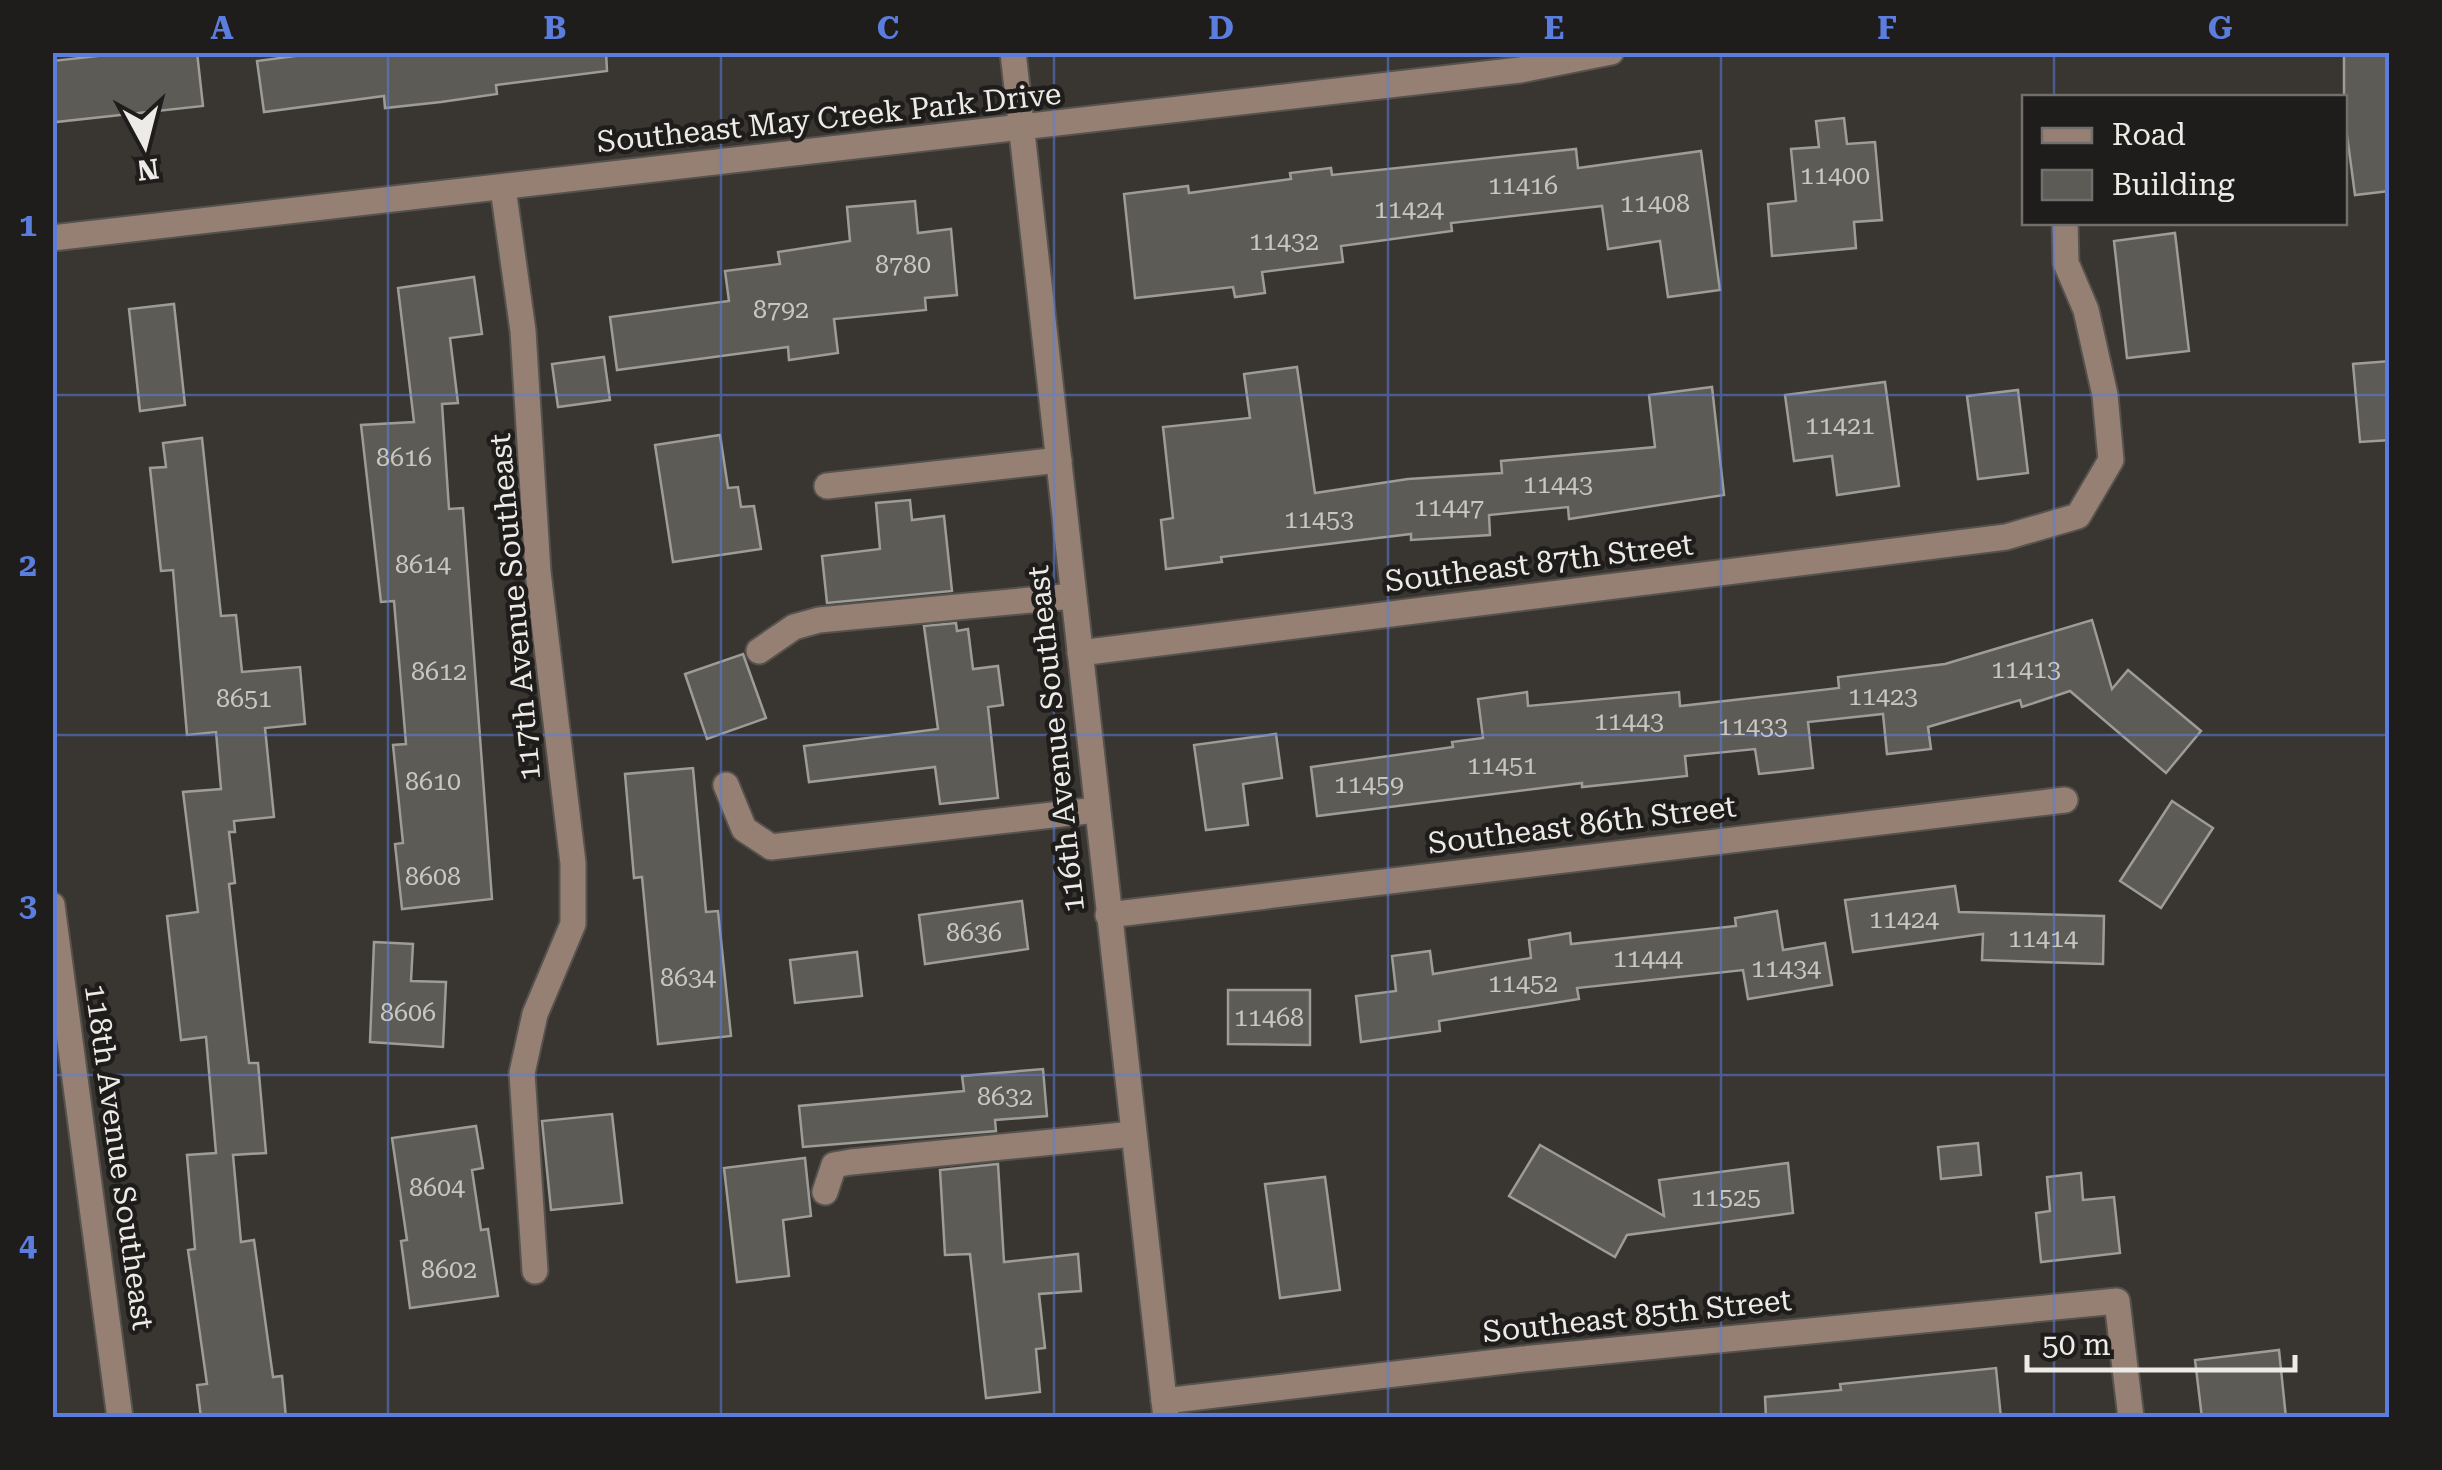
<svg xmlns="http://www.w3.org/2000/svg" width="2442" height="1470" viewBox="0 0 2442 1470" font-family="'Roboto Serif',serif">
	<style>
		.building { fill: #5c5b55; stroke: #9d9c96; stroke-width: 2.5 }
		.lines { fill: none; stroke-linecap: round; stroke-linejoin: round }
		.minor-casing { stroke: #56524e; stroke-width: 29 }
		.minor { stroke: #958073; stroke-width: 25 }
		.grid { fill: none; stroke: #5b7ddd; stroke-width: 2.5; stroke-opacity: 0.55 }
		.labels { text-anchor: middle; stroke-width: 9; stroke-linejoin: round; paint-order: stroke }
		.number-label { font-size: 25px; fill: #c9c7c3 }
		.street-label { font-size: 30px; fill: #edebe8; stroke: #1f1d1b }
		.neatline { fill: none; stroke: #5b7ddd; stroke-width: 4 }
		.grid-label { font-size: 32px; text-anchor: middle; font-weight: bold; fill: #5b7ddd }
	</style>
	<rect width="100%" height="100%" fill="#393531"/>
	<!-- building -->
	<g class="building">
		<path d="M133,52H197L203,106L56,122L52,61Z"/>
		<path d="M325,52H606L607,71L496,85L497,94L441,102L385,108L384,96L264,112L257,61Z"/>
		<path d="M2344,52H2390V191L2355,195L2344,113Z"/>
		<path d="M1844,118L1847,144L1875,142L1882,220L1854,222L1856,248L1772,256L1768,204L1796,201L1791,149L1819,147L1816,121Z"/>
		<path d="M1576,149L1578,168L1701,151L1720,290L1668,297L1660,241L1608,249L1602,206L1451,223L1452,231L1341,246L1343,262L1262,272L1265,293L1235,297L1233,287L1135,298L1124,194L1188,186L1189,193L1291,179L1290,173L1331,168L1332,175Z"/>
		<path d="M915,201L918,233L951,229L957,295L925,298L926,310L834,319L838,353L789,360L788,347L617,370L610,317L729,301L725,271L780,264L778,252L850,241L847,207Z"/>
		<path d="M2175,233L2189,351L2127,358L2114,241Z"/>
		<path d="M474,277L482,334L450,338L458,403L442,404L449,509L463,508L492,899L402,909L395,844L403,843L393,745L406,744L394,601L381,602L361,425L414,422L398,288Z"/>
		<path d="M174,304L185,405L140,411L129,309Z"/>
		<path d="M604,357L610,400L558,407L552,364Z"/>
		<path d="M2390,361V440L2360,442L2353,364Z"/>
		<path d="M1297,367L1315,493L1408,479L1502,473L1501,461L1655,447L1649,395L1712,387L1724,495L1569,519L1568,507L1489,515L1490,535L1411,540V534L1221,557L1222,562L1166,569L1161,520L1173,518L1163,427L1250,418L1244,374Z"/>
		<path d="M1885,382L1899,486L1837,495L1832,456L1794,461L1785,395Z"/>
		<path d="M2018,390L2028,473L1978,479L1967,396Z"/>
		<path d="M720,435L728,488L738,487L741,507L754,506L761,549L673,562L655,445Z"/>
		<path d="M202,438L221,616L236,615L242,672L300,667L305,724L265,728L274,817L234,821L235,832H229L235,883L229,884L249,1063H258L266,1153L233,1155L241,1242L254,1240L273,1377L282,1376L286,1418H201L197,1385L207,1384L188,1250L195,1249L187,1155L216,1153L206,1037L181,1040L167,916L198,912L183,792L221,789L216,732L187,735L173,570L161,571L150,468L166,467L163,443Z"/>
		<path d="M910,500L912,520L944,516L952,591L827,603L822,556L880,549L876,503Z"/>
		<path d="M2092,620L2112,689L2128,670L2201,731L2166,773L2070,691L2022,707L2020,700L1928,727L1931,749L1887,754L1883,714L1808,722L1813,768L1759,774L1755,749L1685,756L1687,776L1582,787V783L1317,816L1311,767L1453,747L1452,742L1483,738L1478,699L1527,692L1528,706L1679,692L1680,706L1839,688L1838,677L1945,664Z"/>
		<path d="M956,623L957,631L968,629L973,669L998,666L1003,705L988,707L998,798L940,804L935,767L809,782L804,746L938,729L924,626Z"/>
		<path d="M743,654L766,718L707,739L685,674Z"/>
		<path d="M1276,734L1282,778L1243,784L1248,825L1206,830L1194,745Z"/>
		<path d="M693,768L706,912L718,911L731,1036L658,1044L642,877L634,878L625,774Z"/>
		<path d="M2172,801L2213,828L2161,908L2120,881Z"/>
		<path d="M1955,886L1959,912L2104,916L2103,964L1982,960L1983,934L1853,952L1845,900Z"/>
		<path d="M1022,901L1028,949L925,964L919,915Z"/>
		<path d="M1777,911L1783,950L1825,943L1832,985L1748,999L1743,970L1577,988L1579,999L1439,1021L1440,1031L1361,1042L1356,996L1396,991L1392,956L1430,951L1433,974L1531,958L1529,940L1570,933L1571,944L1736,926L1735,918Z"/>
		<path d="M374,942L413,944L411,981L446,982L443,1047L370,1042Z"/>
		<path d="M857,952L862,996L795,1003L790,960Z"/>
		<path d="M1228,990H1310V1045L1228,1044Z"/>
		<path d="M1043,1069L1047,1116L995,1120L996,1131L803,1147L799,1106L964,1091L962,1076Z"/>
		<path d="M612,1114L622,1203L551,1210L542,1121Z"/>
		<path d="M476,1126L483,1168L472,1170L481,1230L488,1229L498,1296L410,1308L401,1241L407,1240L392,1138Z"/>
		<path d="M1978,1143L1981,1175L1941,1179L1938,1147Z"/>
		<path d="M1540,1145L1664,1216L1659,1180L1788,1163L1793,1213L1627,1235L1615,1257L1509,1196Z"/>
		<path d="M805,1158L811,1216L783,1220L789,1276L737,1282L724,1168Z"/>
		<path d="M998,1164L1004,1262L1078,1254L1081,1291L1039,1294L1045,1348L1036,1349L1040,1392L986,1398L970,1254L945,1255L940,1170Z"/>
		<path d="M2081,1173L2083,1200L2114,1197L2120,1253L2041,1262L2036,1213L2050,1211L2047,1177Z"/>
		<path d="M1325,1177L1340,1290L1280,1298L1265,1184Z"/>
		<path d="M2279,1350L2286,1418H2202L2195,1360Z"/>
		<path d="M1996,1368L2001,1418H1766L1765,1397L1841,1390L1840,1384Z"/>
	</g>
	<g class="lines">
		<!-- minor casing -->
		<g class="minor-casing">
			<g id="minor">
				<path d="M1013,52L1166,1418"/>
				<path d="M503,188L523,331L538,572L573,863V924L535,1014L522,1073L535,1271"/>
				<path d="M52,238L1520,70L1611,52"/>
				<path d="M827,486L1059,460"/>
				<path d="M759,651L794,627L819,620L1073,596"/>
				<path d="M1080,653L2006,537L2078,516L2111,460L2105,395L2086,310L2066,263L2065,222"/>
				<path d="M726,785L744,829L771,847L1096,810"/>
				<path d="M52,905L120,1418"/>
				<path d="M1108,915L2065,800"/>
				<path d="M825,1192L834,1165L851,1162L1133,1134"/>
				<path d="M1164,1401L1523,1359L2117,1301L2131,1418"/>
			</g>
		</g>
		<!-- minor -->
		<use href="#minor" class="minor"/>
	</g>
	<!-- grid -->
	<path class="grid" d="M388,52V1418M721,52V1418M1054,52V1418M1388,52V1418M1721,52V1418M2054,52V98M2054,222V1418M52,395H2390M52,735H2390M52,1075H2390"/>
	<g class="labels">
		<!-- number labels -->
		<g class="number-label">
			<text x="1835" y="184">11400</text>
			<text x="1523" y="194">11416</text>
			<text x="1655" y="212">11408</text>
			<text x="1409" y="218">11424</text>
			<text x="1284" y="250">11432</text>
			<text x="903" y="273">8780</text>
			<text x="781" y="318">8792</text>
			<text x="1840" y="434">11421</text>
			<text x="404" y="466">8616</text>
			<text x="1558" y="493">11443</text>
			<text x="1449" y="516">11447</text>
			<text x="1319" y="528">11453</text>
			<text x="423" y="573">8614</text>
			<text x="2026" y="678">11413</text>
			<text x="439" y="680">8612</text>
			<text x="1883" y="705">11423</text>
			<text x="244" y="707">8651</text>
			<text x="1629" y="730">11443</text>
			<text x="1753" y="735">11433</text>
			<text x="1502" y="774">11451</text>
			<text x="433" y="790">8610</text>
			<text x="1369" y="793">11459</text>
			<text x="433" y="885">8608</text>
			<text x="1904" y="928">11424</text>
			<text x="974" y="941">8636</text>
			<text x="2043" y="947">11414</text>
			<text x="1648" y="967">11444</text>
			<text x="1786" y="977">11434</text>
			<text x="688" y="986">8634</text>
			<text x="1523" y="992">11452</text>
			<text x="408" y="1021">8606</text>
			<text x="1269" y="1026">11468</text>
			<text x="1005" y="1105">8632</text>
			<text x="437" y="1196">8604</text>
			<text x="1726" y="1206">11525</text>
			<text x="449" y="1278">8602</text>
		</g>
		<!-- street labels -->
		<g class="street-label">
			<text transform="translate(829 118) rotate(-6)" y="10">Southeast May Creek Park Drive</text>
			<text transform="translate(1539 563) rotate(-7)" y="10">Southeast 87th Street</text>
			<text transform="translate(515 607) rotate(-95)" y="10">117th Avenue Southeast</text>
			<text transform="translate(1056 739) rotate(-96)" y="10">116th Avenue Southeast</text>
			<text transform="translate(1582 825) rotate(-7)" y="10">Southeast 86th Street</text>
			<text transform="translate(119 1157) rotate(82)" y="10">118th Avenue Southeast</text>
			<text transform="translate(1637 1316) rotate(-6)" y="10">Southeast 85th Street</text>
		</g>
	</g>
	<!-- border -->
	<rect width="2442" height="1470" fill="none" stroke="#1f1d1b" stroke-width="110"/>
	<!-- legend -->
	<rect x="2022" y="95" width="325" height="130" fill="#1f1d1b" stroke="#716f6d" stroke-width="2.5"/>
	<rect x="2042" y="128" width="50" height="15" fill="#958073" stroke="#716f6d" stroke-width="2.5"/>
	<text x="2112" y="145" font-size="30" fill="#edebe8">Road</text>
	<rect x="2042" y="170" width="50" height="30" fill="#5c5b55" stroke="#716f6d" stroke-width="2.5"/>
	<text x="2112" y="195" font-size="30" fill="#edebe8">Building</text>
	<!-- north arrow -->
	<g transform="translate(145 145) rotate(173)" stroke="#1f1d1b" stroke-width="8" paint-order="stroke">
	<path d="M0-8L18 38L0 25L-18 38Z" fill="#edebe8"/>
	<text y="-15" font-size="28" font-weight="bold" text-anchor="middle" fill="#edebe8">N</text>
	</g>
	<!-- scale -->
	<path d="M2027 1355v15h268v-15" fill="none" stroke="#edebe8" stroke-width="5"/>
	<text x="2042" y="1355" font-size="30" fill="#edebe8" stroke="#1f1d1b" stroke-width="8" paint-order="stroke">50 m</text>
	<rect x="55" y="55" width="2332" height="1360" class="neatline"/>
	<g class="grid-label">
		<text x="222" y="39">A</text>
		<text x="555" y="39">B</text>
		<text x="888" y="39">C</text>
		<text x="1221" y="39">D</text>
		<text x="1554" y="39">E</text>
		<text x="1887" y="39">F</text>
		<text x="2220" y="39">G</text>
		<text x="28" y="236">1</text>
		<text x="28" y="576">2</text>
		<text x="28" y="916">3</text>
		<text x="28" y="1256">4</text>
	</g>
</svg>
